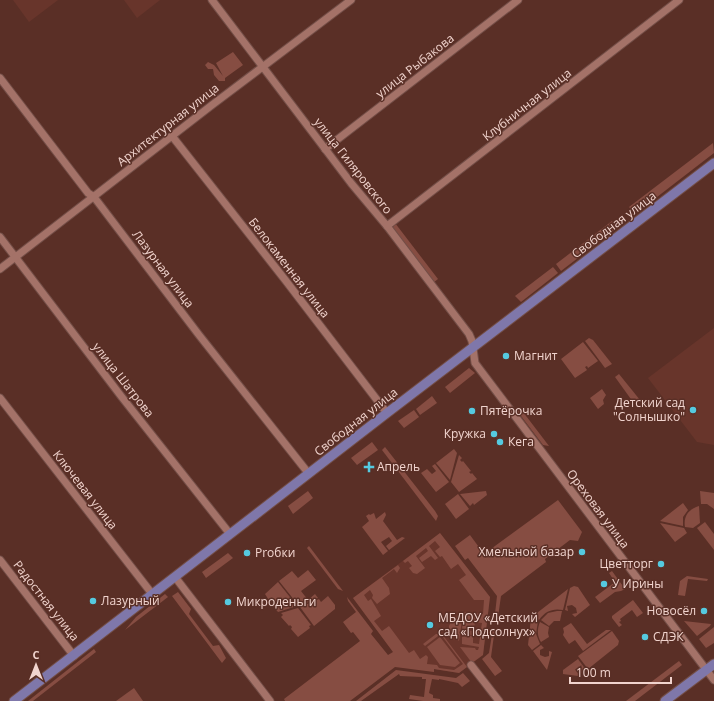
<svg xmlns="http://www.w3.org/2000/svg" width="714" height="701" viewBox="0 0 714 701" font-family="'Open Sans',sans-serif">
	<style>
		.built { fill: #68352b }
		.green { fill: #864d42 }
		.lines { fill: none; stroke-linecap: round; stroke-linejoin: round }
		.minor-casing { stroke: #734e47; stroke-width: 9 }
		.major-casing { stroke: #734e47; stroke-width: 11 }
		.minor { stroke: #a47268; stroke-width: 7 }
		.major { stroke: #7f77aa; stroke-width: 9 }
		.poi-dot { fill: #55cae0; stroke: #5a2f26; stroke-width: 1.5 }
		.labels { text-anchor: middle; stroke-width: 3; stroke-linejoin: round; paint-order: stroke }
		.street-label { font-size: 12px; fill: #f1d4ce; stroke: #5a2f26 }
		.poi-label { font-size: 12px; fill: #f1d4ce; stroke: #5a2f26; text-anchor: start }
	</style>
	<rect width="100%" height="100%" fill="#5a2f26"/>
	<!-- built -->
	<g class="built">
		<path d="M13,0H58L29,22Z"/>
		<path d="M124,0H160L137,18Z"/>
		<path d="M714,328V445L697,442L648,378Z"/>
		<path d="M440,533L490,597L483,655L459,673L402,664L353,598Z"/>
	</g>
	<!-- green -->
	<g class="green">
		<path d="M233,52L243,65L225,78V81H219L214,75L213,69H208L205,65L208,62L214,65L223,76L216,63Z"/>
		<path d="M713,143L714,153L635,214L629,207Z"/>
		<path d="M612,221L617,228L561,271L556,264Z"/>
		<path d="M395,223L438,279L433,283L392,229Z"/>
		<path d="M553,267L558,273L521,302L515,296Z"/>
		<path d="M589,338L593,340L612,364L605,368L585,341Z"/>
		<path d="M583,342L598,361L588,368L587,366L585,367L587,370L575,378L561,359Z"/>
		<path d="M469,368L475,373L450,393L445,387Z"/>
		<path d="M619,374L640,400L638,402H633L615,377Z"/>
		<path d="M602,389L606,395L603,400L604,404L598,409L590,398Z"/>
		<path d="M432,396L437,403L420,415L416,409Z"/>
		<path d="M520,408L549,446L543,445L518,412Z"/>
		<path d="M414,410L419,417L404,428L398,421Z"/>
		<path d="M372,442L378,450L357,465L351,458Z"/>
		<path d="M385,447L435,511L438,516L436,521L382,450Z"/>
		<path d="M454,449L457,453L450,480L436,463Z"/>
		<path d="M459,455L462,458L460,460L462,462L463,461L471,471L469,472L471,474L472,473L477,479L459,492L451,482Z"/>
		<path d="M435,464L449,482L436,492L421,473L427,469L432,474L436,471L432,466Z"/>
		<path d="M308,491L313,498L293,514L288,506Z"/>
		<path d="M486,491L487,495L474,505L473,503L470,506L460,494Z"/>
		<path d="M700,491L714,493V509L707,504H701Z"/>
		<path d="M458,494L469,509L456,519L445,504Z"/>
		<path d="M558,500L582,532L578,541L570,540L545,559L546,562L501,596L497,624L494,623L497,596L468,558L465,560L455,546L470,535L484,554Z"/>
		<path d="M683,503L688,510L683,517V526L660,521Z"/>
		<path d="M699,506L700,523L693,528L685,527C683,516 689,509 699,506Z"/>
		<path d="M385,512L386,515L383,521L397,540L402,537L405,538L389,550L386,546L392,541L389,537L381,542L388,551L383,555L362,527L369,521L366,516L369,514L370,515L374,513L376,519Z"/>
		<path d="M705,522L714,534V550L697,528Z"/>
		<path d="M660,523L684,528L687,533L675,542Z"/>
		<path d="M440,533L490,597L483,655L472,663L460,647L475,648L476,650H478L479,647L462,644V635L473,636V643L479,644L480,637L462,633V630L474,631L475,629H481L482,623L475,622L474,630L462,629L464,612L483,614L484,600H474L459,580L466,575L458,564L451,569L442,556L440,557L435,551L440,547L435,541L429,546L438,558L435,560L431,556L422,562L419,558L428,551L426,548L416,556L425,568L417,574L413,573L409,568L412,566L408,561L405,563L403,561Z"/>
		<path d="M309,546L343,591L338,589L307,548Z"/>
		<path d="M228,553L233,558L206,578L202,572Z"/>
		<path d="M398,565L400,568L397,573L394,569L382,578L389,588L390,594L377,604L372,598L373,595L370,590L364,595L368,601L371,599L381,616L374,621L382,631L389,626L409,653L414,650L420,659L426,655L428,657L427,664L437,665L439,668L454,670L463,664L442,636H438L425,646L423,644L436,634H442L467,667L459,673L434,669V672L395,667L350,701H285L284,699L360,641L353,632L351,633L343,622L356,612L348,601L347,597L373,631L371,634L388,655L393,652L353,598Z"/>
		<path d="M308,570L316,580L301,591L308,600L315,594L318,598L299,606L279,581L292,571L298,578Z"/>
		<path d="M612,571L625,589L621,591L615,592L600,603L595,597L615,582L609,573Z"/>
		<path d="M687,576L708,579L707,581L688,579L685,596L678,595L680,581Z"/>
		<path d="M278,582L297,606L278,612L272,605L274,603L272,601L270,602L265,594Z"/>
		<path d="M574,586L578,587L590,605L575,617L572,614L577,613L576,608L572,605L567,606L568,611L565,610L570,588Z"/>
		<path d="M568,589L563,610C553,608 545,611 539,620L533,616Z"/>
		<path d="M178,592L191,609L189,614L213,646L219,645L226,658L222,663L172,596Z"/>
		<path d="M165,594L168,597L125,630L136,617Z"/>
		<path d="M328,596L335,605V609L314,626L300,607L319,599L321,602Z"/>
		<path d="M633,600L643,613L637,617L632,610L620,619L621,621L619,622L622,625L619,627L612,618V616Z"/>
		<path d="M298,608L311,625L309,626L310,628L298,637L291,629L292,627L290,625L289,626L281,617L283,615L281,613Z"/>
		<path d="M557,611H562L560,621H554L549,626L541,620L548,613Z"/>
		<path d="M463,613L459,641L449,630V626L452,620Z"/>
		<path d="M531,618L538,621L536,634L540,644L532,650L528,645Z"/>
		<path d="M684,621L711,624L710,626L697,636Z"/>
		<path d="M540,622L549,627L548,633L549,637L541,642C537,636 537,629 540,622Z"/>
		<path d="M571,623L587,644L606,630H611L583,651L575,640L569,644L563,635L564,632L563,628Z"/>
		<path d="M714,627V643L706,648L699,639Z"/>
		<path d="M493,628H495L491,657L502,671L495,676L482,659L489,653Z"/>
		<path d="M612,631L619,641L618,645L588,669L578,656Z"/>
		<path d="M440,637L460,663L455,667L440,665L427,647Z"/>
		<path d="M541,645L544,648L540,650V655L545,657L549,656V651L552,652L547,670L533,651Z"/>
		<path d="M94,649L96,652L33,701H28Z"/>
		<path d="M578,659L586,670L578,676L563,674V670Z"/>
		<path d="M679,661L682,665L635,701H626Z"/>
		<path d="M396,670L456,678L463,673L470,681L462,687L458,683L439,679V680L432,679L429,693L433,695V698L440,699V701H423L409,699L410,695L424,697L426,679H422V677L400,676L399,674L361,701H356Z"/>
		<path d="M134,688L143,701H116Z"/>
	</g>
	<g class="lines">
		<!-- minor casing -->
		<g class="minor-casing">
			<g id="minor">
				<path d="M212,0L351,183L387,226L469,334L472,341L475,363L714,680"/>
				<path d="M0,78L88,193L94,197L199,335L309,474"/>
				<path d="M172,136L286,281L387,413"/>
				<path d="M325,149L518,0"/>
				<path d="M387,226L679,0"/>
				<path d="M0,237L121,396L230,534"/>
				<path d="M0,269L212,105L351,0"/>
				<path d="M0,398L153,595"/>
				<path d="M0,560L74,656"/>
				<path d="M175,577L270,701"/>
				<path d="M471,665L499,701"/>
			</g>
		</g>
		<!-- major casing -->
		<g class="major-casing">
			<g id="major">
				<path d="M14,701L387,413L714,163"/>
				<path d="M665,701L714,664"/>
			</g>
		</g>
		<!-- minor -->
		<use href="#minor" class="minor"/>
		<!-- major -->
		<use href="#major" class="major"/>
	</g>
	<!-- markers -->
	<g class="poi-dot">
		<circle cx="506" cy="356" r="4"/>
		<circle cx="693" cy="410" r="4"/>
		<circle cx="472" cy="411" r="4"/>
		<circle cx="494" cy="434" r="4"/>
		<circle cx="500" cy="442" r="4"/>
		<path d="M367 461h4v4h4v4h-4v4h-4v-4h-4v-4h4z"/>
		<circle cx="582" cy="552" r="4"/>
		<circle cx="247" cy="553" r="4"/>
		<circle cx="661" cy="564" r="4"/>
		<circle cx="604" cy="584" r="4"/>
		<circle cx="93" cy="601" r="4"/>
		<circle cx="228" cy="602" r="4"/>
		<circle cx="704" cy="611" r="4"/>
		<circle cx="430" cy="625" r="4"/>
		<circle cx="645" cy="637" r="4"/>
	</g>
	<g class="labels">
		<!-- street labels -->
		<g class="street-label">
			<text transform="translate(415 66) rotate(-38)" y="4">улица Рыбакова</text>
			<text transform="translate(527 105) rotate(-38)" y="4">Клубничная улица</text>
			<text transform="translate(168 125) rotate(-38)" y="4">Архитектурная улица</text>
			<text transform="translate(353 166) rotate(52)" y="4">улица Гиляровского</text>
			<text transform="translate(614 225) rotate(-37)" y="4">Свободная улица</text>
			<text transform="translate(289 268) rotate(52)" y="4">Белокаменная улица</text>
			<text transform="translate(163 269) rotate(53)" y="4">Лазурная улица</text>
			<text transform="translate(123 380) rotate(52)" y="4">улица Шатрова</text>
			<text transform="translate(356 422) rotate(-38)" y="4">Свободная улица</text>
			<text transform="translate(85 490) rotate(52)" y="4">Ключевая улица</text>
			<text transform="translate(598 509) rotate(53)" y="4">Ореховая улица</text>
			<text transform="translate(46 601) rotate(52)" y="4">Радостная улица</text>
		</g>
		<!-- poi labels -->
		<g class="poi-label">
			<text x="514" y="360">Магнит</text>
			<text x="685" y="407" text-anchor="end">Детский сад<tspan x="685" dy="14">"Солнышко"</tspan></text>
			<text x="480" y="415">Пятёрочка</text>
			<text x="486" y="438" text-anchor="end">Кружка</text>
			<text x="508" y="446">Кега</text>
			<text x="377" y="471">Апрель</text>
			<text x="574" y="556" text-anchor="end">Хмельной базар</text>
			<text x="255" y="557">Proбки</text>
			<text x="653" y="568" text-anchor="end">Цветторг</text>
			<text x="612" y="588">У Ирины</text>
			<text x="101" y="605">Лазурный</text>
			<text x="236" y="606">Микроденьги</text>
			<text x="696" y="615" text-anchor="end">Новосёл</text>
			<text x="438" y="622">МБДОУ «Детский<tspan x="438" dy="14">сад «Подсолнух»</tspan></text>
			<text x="653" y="641">СДЭК</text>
		</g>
	</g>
	<!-- north arrow -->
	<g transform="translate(36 665)" stroke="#5a2f26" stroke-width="3" paint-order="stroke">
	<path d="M0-3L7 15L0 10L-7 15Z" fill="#f1d4ce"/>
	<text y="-6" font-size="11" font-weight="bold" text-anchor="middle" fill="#f1d4ce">С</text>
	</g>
	<!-- scale -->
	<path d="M570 677v6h101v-6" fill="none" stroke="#f1d4ce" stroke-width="2"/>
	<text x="576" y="677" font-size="12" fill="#f1d4ce" stroke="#5a2f26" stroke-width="3" paint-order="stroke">100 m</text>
</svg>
